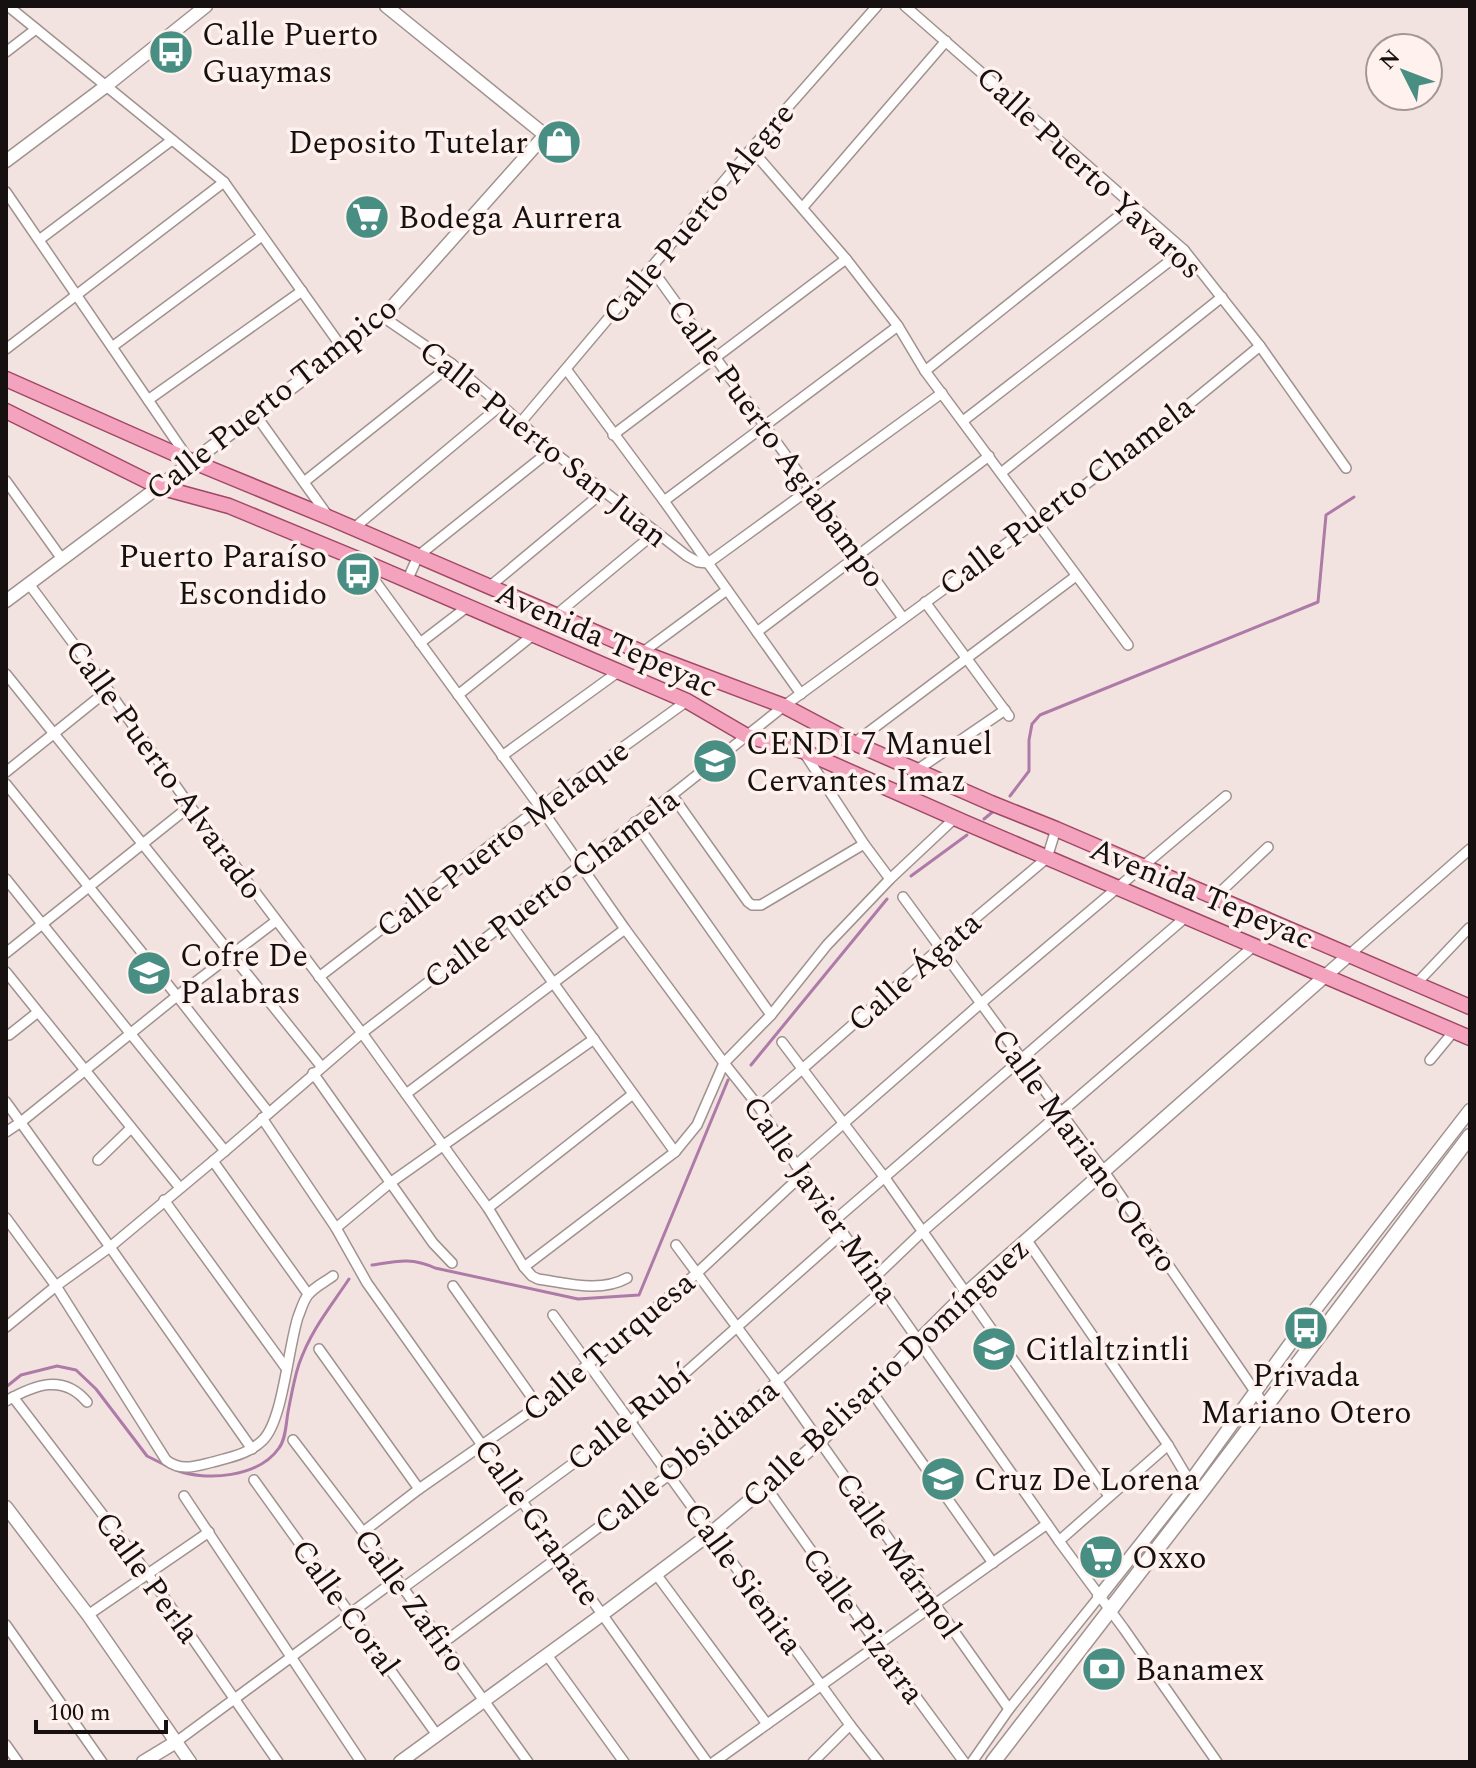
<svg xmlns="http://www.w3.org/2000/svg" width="1476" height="1768" viewBox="0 0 1476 1768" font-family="Spectral,serif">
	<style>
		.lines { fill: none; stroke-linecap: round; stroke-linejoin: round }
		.stream { stroke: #ae7aa7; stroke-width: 3 }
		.minor-casing { stroke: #a0928f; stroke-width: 12 }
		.tertiary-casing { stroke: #a0928f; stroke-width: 15 }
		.secondary-casing { stroke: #a0928f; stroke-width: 17 }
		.primary-casing { stroke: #a14865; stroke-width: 17 }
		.minor { stroke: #fff; stroke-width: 9 }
		.tertiary { stroke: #fff; stroke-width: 12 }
		.secondary { stroke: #fff; stroke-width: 14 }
		.primary { stroke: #f4a3be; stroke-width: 14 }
		.labels { text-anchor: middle; stroke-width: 7; stroke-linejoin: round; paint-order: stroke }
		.poi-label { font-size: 32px; fill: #161110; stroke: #fef1ee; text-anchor: start }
		.street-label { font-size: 32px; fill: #161110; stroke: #fef1ee }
	</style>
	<rect width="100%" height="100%" fill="#f3e3e0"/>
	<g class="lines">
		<!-- stream -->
		<g class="stream">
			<path d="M1010,796L1029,771V740L1032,724L1040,715L1318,602L1326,515L1354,497"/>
			<path d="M984,819L995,810"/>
			<path d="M911,876L967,835"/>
			<path d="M751,1065L887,899"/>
			<path d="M372,1265C397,1261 412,1257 435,1268L578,1299L639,1295L728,1080"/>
			<path d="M6,1387L21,1375L57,1366L76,1370L96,1389L147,1456L169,1467"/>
			<path d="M176,1470C206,1482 259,1477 279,1448C286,1439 286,1423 288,1412C291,1397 294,1379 299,1364C311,1330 329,1309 349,1279"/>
		</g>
		<!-- minor casing -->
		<g class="minor-casing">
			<g id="minor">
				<path d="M8,6L224,182L343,349"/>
				<path d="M905,6L1184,250L1260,346L1346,468"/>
				<path d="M6,52L36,29"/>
				<path d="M751,149L846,259L898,326L925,371L1128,645"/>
				<path d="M6,192L187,457"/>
				<path d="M803,207L946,41"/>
				<path d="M39,240L172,140"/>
				<path d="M651,268L903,618"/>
				<path d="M383,317L452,364L501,405L551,450L687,556L698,562L708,563L942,393"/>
				<path d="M112,347L262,236"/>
				<path d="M6,349L224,182"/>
				<path d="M566,369L664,501L801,694"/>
				<path d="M925,371L1134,204"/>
				<path d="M148,400L302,291"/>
				<path d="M255,414L328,516"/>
				<path d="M963,421L1184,250"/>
				<path d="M521,422L751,149L877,6"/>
				<path d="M613,435L846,259"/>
				<path d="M1001,473L1222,297"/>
				<path d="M6,481L62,559"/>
				<path d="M304,482L452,364"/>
				<path d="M664,501L898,326"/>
				<path d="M354,528L501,405"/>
				<path d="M362,563L540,807L625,929L724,1063L759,1107L796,1165L843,1233L1059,1541L1124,1629L1217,1762"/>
				<path d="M407,581L418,556L551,450"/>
				<path d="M29,584L108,690L190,806L362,1033L488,1208L524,1267L532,1276L538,1279C567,1283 600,1293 627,1278"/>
				<path d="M489,587L603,492"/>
				<path d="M925,602L1009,716"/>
				<path d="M556,615L656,532"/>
				<path d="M757,632L989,456"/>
				<path d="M420,643L467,607"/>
				<path d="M643,652L727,590"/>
				<path d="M6,674L321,1066"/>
				<path d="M458,695L533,635"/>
				<path d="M854,743L1076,576"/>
				<path d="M805,754L864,844L890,879"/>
				<path d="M502,756L618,672"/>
				<path d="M917,770L1005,710"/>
				<path d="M6,772L108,690"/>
				<path d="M6,784L177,996L269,1113"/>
				<path d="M672,795L748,902L752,905H761L864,844"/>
				<path d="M635,822L771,1015"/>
				<path d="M6,879L225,1151"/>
				<path d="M903,897L1103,1170L1265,1406"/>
				<path d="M1215,897L1268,847"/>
				<path d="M508,920L675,1152"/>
				<path d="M6,953L190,806"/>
				<path d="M1349,955L1470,849"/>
				<path d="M6,972L180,1188"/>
				<path d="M319,977L540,807L687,701"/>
				<path d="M1416,984L1469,928"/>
				<path d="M9,1035L38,1012"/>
				<path d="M782,1042L885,1178L1109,1496"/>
				<path d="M1430,1060L1454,1031"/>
				<path d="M313,1073L433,1243L452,1263"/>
				<path d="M406,1094L625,929"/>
				<path d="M6,1102L110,1247L252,1449"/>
				<path d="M759,1107L940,948L1047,858L1056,829"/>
				<path d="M262,1118L336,1228L367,1283L707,1762"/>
				<path d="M6,1132L21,1122L177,996L276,921"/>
				<path d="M98,1160L131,1128"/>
				<path d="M213,1161L308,1294"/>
				<path d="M796,1165L980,1004L1226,796"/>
				<path d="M164,1200L286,1368"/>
				<path d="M488,1208L633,1094"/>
				<path d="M6,1218L56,1286L166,1460C181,1472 196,1466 213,1462C231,1457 249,1454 263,1440C283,1420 288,1348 298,1317C301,1310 303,1301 308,1295C314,1287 325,1282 333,1276"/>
				<path d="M835,1220L1187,916"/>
				<path d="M336,1228L390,1183L594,1039"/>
				<path d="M1026,1239L1168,1445L1190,1482"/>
				<path d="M676,1245L777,1381L1009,1709"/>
				<path d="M524,1267L675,1152L697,1125L724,1063L771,1015L827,945L890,879L956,817"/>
				<path d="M875,1277L922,1232L1255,945"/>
				<path d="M453,1286L538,1406"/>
				<path d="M553,1315L850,1725L879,1762"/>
				<path d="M6,1327L56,1286L110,1247L225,1151L362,1033L672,795L784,706L1037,521L1154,433L1260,346"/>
				<path d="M319,1349L419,1489"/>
				<path d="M872,1392L993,1563"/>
				<path d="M13,1397L148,1574L278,1762"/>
				<path d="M6,1401C34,1385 63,1373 87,1402"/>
				<path d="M293,1440L363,1532L528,1762"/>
				<path d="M254,1480L437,1735"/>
				<path d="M766,1487L878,1645L964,1762"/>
				<path d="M184,1496L361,1762"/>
				<path d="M363,1532L419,1489L538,1406L696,1274L803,1174"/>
				<path d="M1059,1541L1168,1445"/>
				<path d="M656,1574L767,1724"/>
				<path d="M403,1588L631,1421L843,1233"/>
				<path d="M88,1615L209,1532"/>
				<path d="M6,1625L102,1762"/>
				<path d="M443,1643L669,1475L883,1290"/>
				<path d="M547,1655L624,1762"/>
				<path d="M176,1742L397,1579"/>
				<path d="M6,1745L18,1762"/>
				<path d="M714,1762L1047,1524"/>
				<path d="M813,1762L850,1725"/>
				<path d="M972,1762L1009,1709L1099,1597"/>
			</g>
		</g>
		<!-- tertiary casing -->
		<g class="tertiary-casing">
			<g id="tertiary">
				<path d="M6,161L106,86L206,6"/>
				<path d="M6,601L343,349L383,317L545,135L386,6"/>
				<path d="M6,1507L88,1615L190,1762"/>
				<path d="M1099,1597L1190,1482L1311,1315L1470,1110"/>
				<path d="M143,1762L176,1742"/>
				<path d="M400,1762L603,1614L711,1533L819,1442L872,1392L919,1340L965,1294L1349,955"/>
			</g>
		</g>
		<!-- secondary casing -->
		<g class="secondary-casing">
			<path id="secondary" d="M993,1762L1201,1492L1470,1136"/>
		</g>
		<!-- primary casing -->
		<g class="primary-casing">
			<g id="primary">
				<path d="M6,379L189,460L330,518L646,654L784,706L854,743L991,803L1056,829L1470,1007"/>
				<path d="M6,411L159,487L229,506L360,560L687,701L747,736L803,751L966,823L1470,1038"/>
			</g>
		</g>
		<!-- minor -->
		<use href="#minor" class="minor"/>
		<!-- tertiary -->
		<use href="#tertiary" class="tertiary"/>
		<!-- secondary -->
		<use href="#secondary" class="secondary"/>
		<!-- primary -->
		<use href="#primary" class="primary"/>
	</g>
	<!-- icons -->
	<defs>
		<g id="bus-disc" transform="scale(2.3)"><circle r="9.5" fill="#498e83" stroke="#fef1ee"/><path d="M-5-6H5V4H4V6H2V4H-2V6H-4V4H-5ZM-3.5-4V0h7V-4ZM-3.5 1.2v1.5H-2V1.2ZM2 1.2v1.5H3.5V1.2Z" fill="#fff"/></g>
		<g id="shop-disc" transform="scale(2.3)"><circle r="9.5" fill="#498e83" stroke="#fef1ee"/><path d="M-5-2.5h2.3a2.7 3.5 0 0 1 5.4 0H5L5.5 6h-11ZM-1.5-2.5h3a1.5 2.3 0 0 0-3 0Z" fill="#fff"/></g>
		<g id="supermarket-disc" transform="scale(2.3)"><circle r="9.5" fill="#498e83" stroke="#fef1ee"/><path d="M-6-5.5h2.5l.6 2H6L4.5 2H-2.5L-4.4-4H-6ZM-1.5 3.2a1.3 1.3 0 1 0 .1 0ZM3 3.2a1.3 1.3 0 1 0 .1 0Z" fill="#fff"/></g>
		<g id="school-disc" transform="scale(2.3)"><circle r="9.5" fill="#498e83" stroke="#fef1ee"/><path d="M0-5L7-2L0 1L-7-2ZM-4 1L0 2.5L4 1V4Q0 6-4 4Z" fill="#fff"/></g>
		<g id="bank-disc" transform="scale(2.3)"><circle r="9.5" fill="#498e83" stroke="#fef1ee"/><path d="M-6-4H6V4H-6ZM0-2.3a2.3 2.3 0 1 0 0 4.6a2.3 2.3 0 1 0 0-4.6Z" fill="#fff"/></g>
	</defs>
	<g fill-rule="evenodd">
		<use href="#bus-disc" x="171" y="52"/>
		<use href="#shop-disc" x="559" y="142"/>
		<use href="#supermarket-disc" x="367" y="217"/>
		<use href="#bus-disc" x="358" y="574"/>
		<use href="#school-disc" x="715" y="761"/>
		<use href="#school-disc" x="149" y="973"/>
		<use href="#bus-disc" x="1306" y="1328"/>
		<use href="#school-disc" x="994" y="1349"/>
		<use href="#school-disc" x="943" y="1479"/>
		<use href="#supermarket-disc" x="1101" y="1557"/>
		<use href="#bank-disc" x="1104" y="1669"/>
	</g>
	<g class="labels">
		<!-- poi labels -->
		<g class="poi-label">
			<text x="202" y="45">Calle Puerto<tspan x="202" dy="37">Guaymas</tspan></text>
			<text x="528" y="153" text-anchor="end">Deposito Tutelar</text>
			<text x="398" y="228">Bodega Aurrera</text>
			<text x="327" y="567" text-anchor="end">Puerto Paraíso<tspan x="327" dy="37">Escondido</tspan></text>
			<text x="746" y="754">CENDI 7 Manuel<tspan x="746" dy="37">Cervantes Imaz</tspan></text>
			<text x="180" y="966">Cofre De<tspan x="180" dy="37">Palabras</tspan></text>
			<text x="1025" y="1360">Citlaltzintli</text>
			<text x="1306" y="1386" text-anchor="middle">Privada<tspan x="1306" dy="37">Mariano Otero</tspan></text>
			<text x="974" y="1490">Cruz De Lorena</text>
			<text x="1132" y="1568">Oxxo</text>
			<text x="1135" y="1680">Banamex</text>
		</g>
		<!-- street labels -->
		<g class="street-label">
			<text transform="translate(1090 172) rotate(43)" y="11">Calle Puerto Yavaros</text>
			<text transform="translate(698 213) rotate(-50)" y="11">Calle Puerto Alegre</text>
			<text transform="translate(271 398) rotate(-38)" y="11">Calle Puerto Tampico</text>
			<text transform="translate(544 443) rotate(39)" y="11">Calle Puerto San Juan</text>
			<text transform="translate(777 443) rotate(54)" y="11">Calle Puerto Agiabampo</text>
			<text transform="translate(1066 495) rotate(-37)" y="11">Calle Puerto Chamela</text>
			<text transform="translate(607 639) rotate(24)" y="11">Avenida Tepeyac</text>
			<text transform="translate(165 769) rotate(54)" y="11">Calle Puerto Alvarado</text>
			<text transform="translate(502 838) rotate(-37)" y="11">Calle Puerto Melaque</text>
			<text transform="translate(551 888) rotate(-37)" y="11">Calle Puerto Chamela</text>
			<text transform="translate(1202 893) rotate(23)" y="11">Avenida Tepeyac</text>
			<text transform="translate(914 971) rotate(-41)" y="11">Calle Ágata</text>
			<text transform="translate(1085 1150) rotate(54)" y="11">Calle Mariano Otero</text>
			<text transform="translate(821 1199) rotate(55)" y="11">Calle Javier Mina</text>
			<text transform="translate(608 1346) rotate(-40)" y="11">Calle Turquesa</text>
			<text transform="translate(885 1372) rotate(-43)" y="11">Calle Belisario Domínguez</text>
			<text transform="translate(628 1417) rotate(-39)" y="11">Calle Rubí</text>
			<text transform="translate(686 1456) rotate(-39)" y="11">Calle Obsidiana</text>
			<text transform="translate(538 1522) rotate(55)" y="11">Calle Granate</text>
			<text transform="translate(899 1555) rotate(55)" y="11">Calle Mármol</text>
			<text transform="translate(148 1577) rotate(54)" y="11">Calle Perla</text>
			<text transform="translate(744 1578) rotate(54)" y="11">Calle Sienita</text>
			<text transform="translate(411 1600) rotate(54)" y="11">Calle Zafiro</text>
			<text transform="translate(346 1607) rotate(54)" y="11">Calle Coral</text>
			<text transform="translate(864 1625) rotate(54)" y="11">Calle Pizarra</text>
		</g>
	</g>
	<!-- border -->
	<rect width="1476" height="1768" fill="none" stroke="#161110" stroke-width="16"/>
	<!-- north arrow -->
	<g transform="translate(1404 72) rotate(312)"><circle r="38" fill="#fef1ee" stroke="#a19795" stroke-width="2"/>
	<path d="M0-6L14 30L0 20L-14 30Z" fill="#498e83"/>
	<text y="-12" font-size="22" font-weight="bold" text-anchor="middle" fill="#161110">N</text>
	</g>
	<!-- scale -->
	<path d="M36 1720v12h130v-12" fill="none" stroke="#161110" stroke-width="4"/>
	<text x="48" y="1720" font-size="24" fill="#161110" stroke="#fef1ee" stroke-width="6" paint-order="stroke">100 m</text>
</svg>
